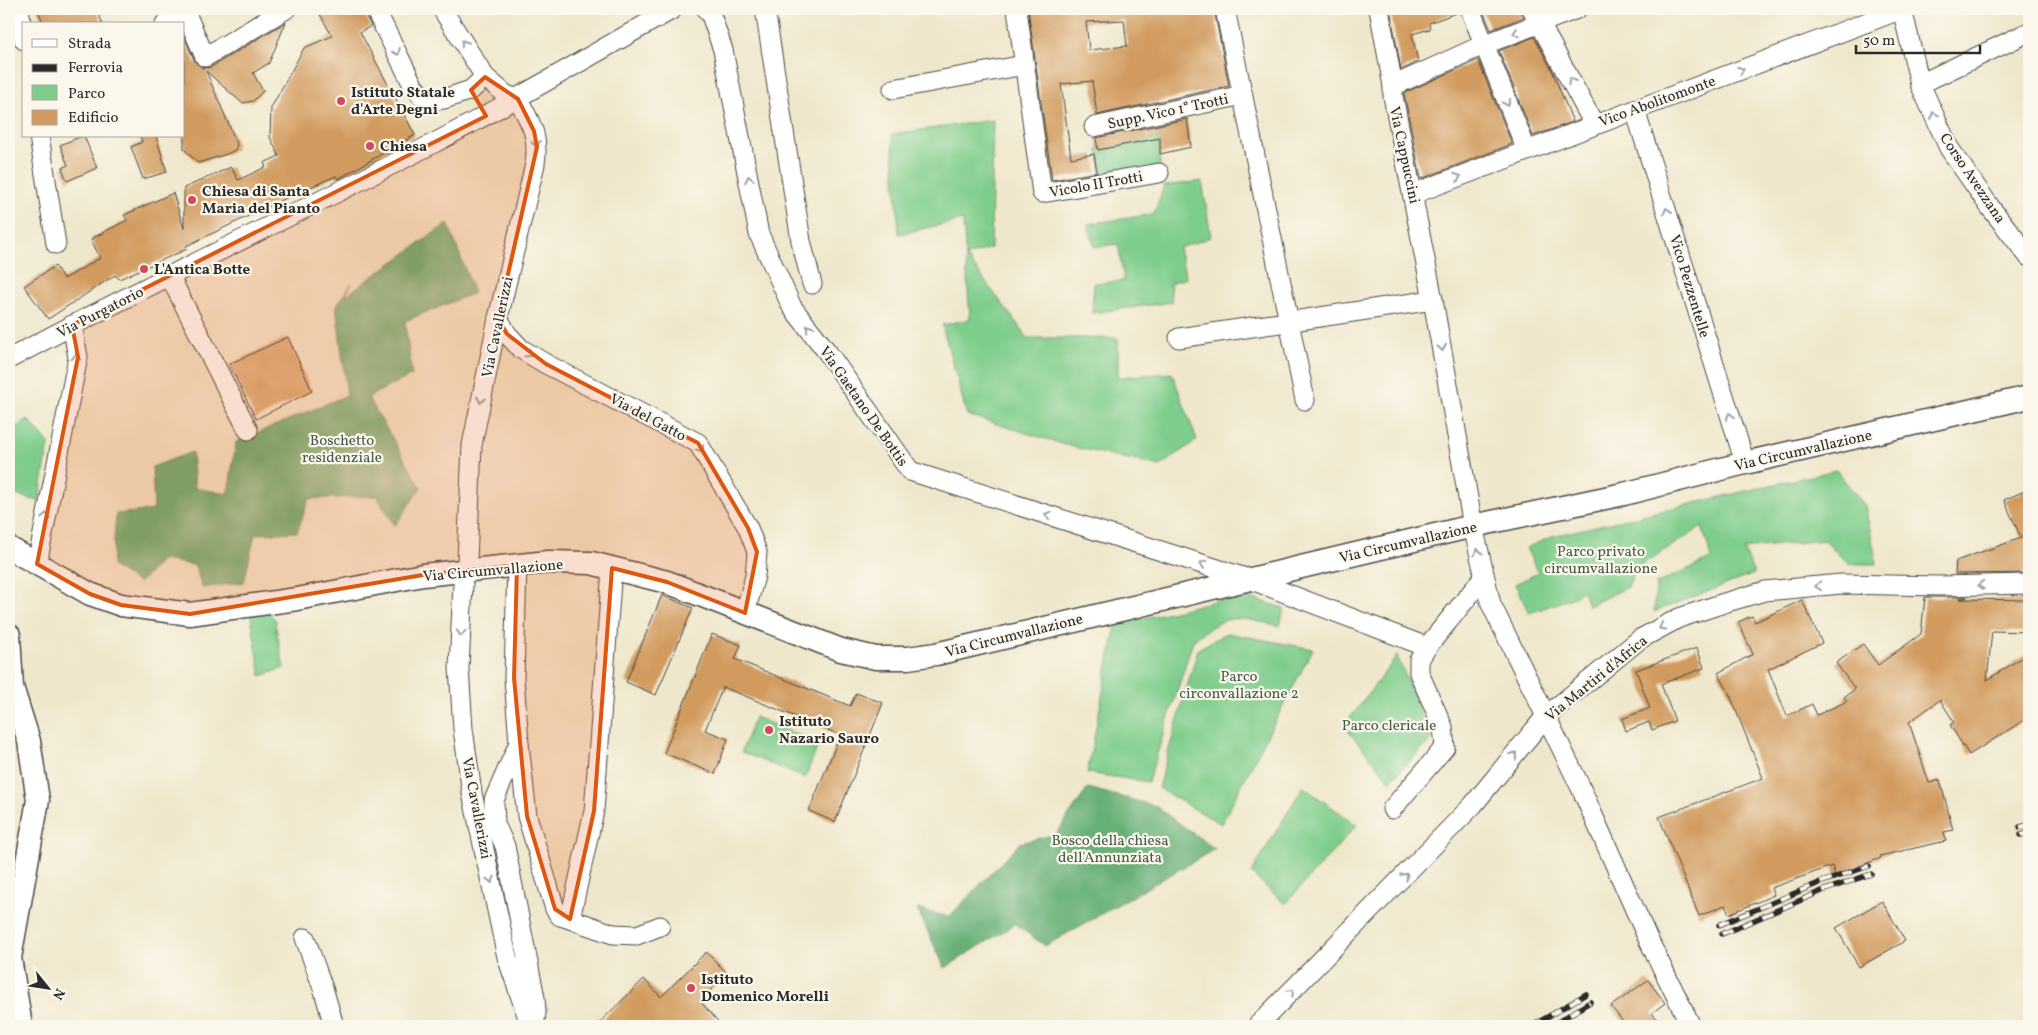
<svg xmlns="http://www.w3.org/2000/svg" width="2038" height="1035" viewBox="0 0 2038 1035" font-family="Vollkorn,serif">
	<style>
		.green { fill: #7fcd8c; stroke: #557c5c }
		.forest { fill: #67b078; stroke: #496e52 }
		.building { fill: #d19b5f; fill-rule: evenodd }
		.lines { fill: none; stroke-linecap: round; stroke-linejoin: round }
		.minor-casing { stroke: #484743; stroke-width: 21 }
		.major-casing { stroke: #484743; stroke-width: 25 }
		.minor { stroke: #fff; stroke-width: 19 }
		.major { stroke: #fff; stroke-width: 22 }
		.rail-casing { stroke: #2b2b2b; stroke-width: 5.5 }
		.rail { stroke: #fbf7ec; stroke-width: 4; stroke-dasharray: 11; stroke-linecap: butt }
		.oneway { stroke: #a0a0a0 }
		.marked { fill: #df570e; fill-opacity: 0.2; stroke: #df570e; stroke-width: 4; stroke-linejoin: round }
		.poi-dot { fill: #d1495b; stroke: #fbf7ec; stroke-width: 2 }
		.labels { text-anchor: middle; stroke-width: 4.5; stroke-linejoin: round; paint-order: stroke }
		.poi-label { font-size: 15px; font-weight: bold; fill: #2b2b2b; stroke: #fbf7ec; text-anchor: start }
		.street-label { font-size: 15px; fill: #2b2b2b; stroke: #fbf7ec }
		.park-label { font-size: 15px; fill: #445c48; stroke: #fbf7ec }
	</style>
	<rect width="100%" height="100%" fill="#fbf7ec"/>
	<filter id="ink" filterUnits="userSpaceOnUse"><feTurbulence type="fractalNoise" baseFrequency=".02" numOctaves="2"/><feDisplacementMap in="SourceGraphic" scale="10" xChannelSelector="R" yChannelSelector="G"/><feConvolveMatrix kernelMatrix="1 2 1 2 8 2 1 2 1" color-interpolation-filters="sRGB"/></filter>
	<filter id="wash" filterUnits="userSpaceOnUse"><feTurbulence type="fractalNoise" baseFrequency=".0096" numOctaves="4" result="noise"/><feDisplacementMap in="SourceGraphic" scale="20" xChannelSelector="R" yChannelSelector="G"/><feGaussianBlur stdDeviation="1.12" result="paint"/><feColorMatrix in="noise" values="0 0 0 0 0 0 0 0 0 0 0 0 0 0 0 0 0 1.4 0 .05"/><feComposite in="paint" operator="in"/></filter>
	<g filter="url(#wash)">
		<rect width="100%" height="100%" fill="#efe7cb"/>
		<!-- green -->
		<g class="green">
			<path d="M993,120L991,248L966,256L1028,338H1118V377L1172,373L1197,440L1160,466L1069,446L967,415L942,325L970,319L963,220L899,234L892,134Z"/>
			<path d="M1160,138V167L1102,179L1098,150Z"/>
			<path d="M1202,181L1211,237L1179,248L1186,278L1170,283L1172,302L1092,313L1094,283L1124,281L1118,244L1094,247L1088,224L1154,214L1164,186Z"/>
			<path d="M28,419L49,444L39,501L16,495L9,501V432Z"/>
			<path d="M1836,470L1865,506L1877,564H1848L1824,540L1744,549L1754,574L1654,612L1656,584L1712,558L1702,527L1636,568L1628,587L1588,606L1583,590L1572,598L1529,613L1515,584L1538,573L1526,548L1553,536Z"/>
			<path d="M1240,595L1284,608L1280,626C1238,618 1228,610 1193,641L1148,782L1087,773L1116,625Z"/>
			<path d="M266,610L277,621L275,623L284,668L261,676L250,612Z"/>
			<path d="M1227,633L1313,649L1221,824L1158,788L1198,649Z"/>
			<path d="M1397,656L1432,739L1390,781L1344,726Z"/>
			<path d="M755,717L819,743L805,778L741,752Z"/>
			<path d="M1303,787L1357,825L1285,904L1251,873Z"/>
		</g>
		<!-- forest -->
		<g class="forest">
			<path d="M448,223L474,293L405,321L412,375L368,397L421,487L395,526L377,496L309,499L297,532L255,534L244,582L202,588L195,565L163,560L139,583L112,566L116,514L154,510L152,467L192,452L195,488L228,494L236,442L347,395L336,306L352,283L345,296Z"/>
			<path d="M1088,788L1155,806L1215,849L1045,946L1015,924L945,968L917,909L949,917L1020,843L1056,834Z"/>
		</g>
		<g id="blocks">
			<!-- building -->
			<g class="building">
				<path d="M37,9H96L103,24H44Z"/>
				<path d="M317,9H362L371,26L360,32L415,135L338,179L336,176L299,192L186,246L187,249L119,279L115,275L48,319L24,286L55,266L64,279L100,258L91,239L127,220L124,215L173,193L184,229V188L231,167L238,180L266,167L264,163L279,156L270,137L271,108L304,48L332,36Z"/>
				<path d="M1028,9H1214L1229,86L1097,115L1092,81L1061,84L1071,158L1094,154L1097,172L1052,180ZM1124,20L1127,46L1089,50L1086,22Z"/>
				<path d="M1390,9H1459V12L1429,23L1430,29L1412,34L1418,62L1401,70Z"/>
				<path d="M1482,9H1521L1524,17L1491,30Z"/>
				<path d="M286,22L269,63L253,73L263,91L253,101L242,103L206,71L237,144L235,150L227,154L198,163L184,149V36L195,62L203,68L211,67Z"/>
				<path d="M1534,37L1551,68L1573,122L1533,136L1499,51Z"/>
				<path d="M1478,60L1512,144L1421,179L1404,93Z"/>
				<path d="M1187,119L1191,147L1160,154V138L1098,150L1096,138Z"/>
				<path d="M82,136H84L97,168L67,181L62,168L68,165L60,145Z"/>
				<path d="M140,136H156L167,172L143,179L131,147L142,142Z"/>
				<path d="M288,337L312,391L256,419L229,364Z"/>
				<path d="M2029,489V573L1955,574L1956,561L2021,538L2004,500Z"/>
				<path d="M662,595L693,608L656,695L626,682Z"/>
				<path d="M1925,597H1967L1960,599L2029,600V632L1992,631L1987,680L2029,653V717L1969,755L1950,725L1954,722L1940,700L1909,722L1929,783L1940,780L1953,830L1944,832L1946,841L1880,856L1881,858L1835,875L1832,866L1771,888L1774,895L1729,914L1725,905L1699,916L1659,817L1763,778L1729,693L1718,673L1753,654L1738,622L1752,616L1755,622L1802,600L1822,643L1768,669L1787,716L1812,704L1817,715L1847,701L1844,697L1855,689L1836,663L1863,644L1878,665L1921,634Z"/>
				<path d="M712,634L741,645L735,659L850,706L856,693L883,703L835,822L809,811L840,735L723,687L705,730L728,739L715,774L664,753Z"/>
				<path d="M1697,648L1704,668L1661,684L1675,721L1652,730L1649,722L1626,731L1622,719L1650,708L1636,670Z"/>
				<path d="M1882,901L1905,941L1859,967L1836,928Z"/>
				<path d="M706,952L727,973L700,1001L722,1026H596L644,979L661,997Z"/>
				<path d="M1648,980L1665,1003L1652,1013L1663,1026H1626L1611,1006Z"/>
			</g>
		</g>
	</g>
	<g filter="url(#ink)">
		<use href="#blocks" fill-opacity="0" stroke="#484743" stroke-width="1"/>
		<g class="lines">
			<!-- minor casing -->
			<g class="minor-casing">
				<g id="minor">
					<path d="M19,9L24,40"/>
					<path d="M184,9L205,57L286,9"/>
					<path d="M375,9L414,87L423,97L432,101L444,99L471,90L485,77"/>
					<path d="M442,9L485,77L506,95L518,99"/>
					<path d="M706,9L711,15L723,50L759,234L792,307L828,353L910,471L1249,579L1427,647"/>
					<path d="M765,9L801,241L812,284"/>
					<path d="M1017,9L1042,193L1159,173"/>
					<path d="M1225,9L1305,400"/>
					<path d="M1379,9L1393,86V96L1433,300L1473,526L1491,604L1580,786L1648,939L1691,1026"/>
					<path d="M1470,9L1527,151"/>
					<path d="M1532,9L1594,124"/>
					<path d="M1902,9L1920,84L1949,148L1990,207L2029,257"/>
					<path d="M165,24L186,15"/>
					<path d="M1920,84L2029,32"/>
					<path d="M1393,86L1483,45L1577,9"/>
					<path d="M893,89L1024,65"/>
					<path d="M1635,110L1745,463"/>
					<path d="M1094,127L1243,95"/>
					<path d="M39,136L56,244"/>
					<path d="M1413,194L1902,9"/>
					<path d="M170,277L248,430"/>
					<path d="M498,318L507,334L521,349L546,364L698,443L748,528L757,552L755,576L745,613"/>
					<path d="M1179,338L1433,300"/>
					<path d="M9,359C149,283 294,216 436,142C517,100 594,53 673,9"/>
					<path d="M467,561L472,445L498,318L535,164C539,134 531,124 518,99"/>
					<path d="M37,564L78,357L72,325"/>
					<path d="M517,565L514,678L519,743L494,800L495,824L505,846L535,998L536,1013L534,1026"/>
					<path d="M612,568L594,811L570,919L613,934L637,935L660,926"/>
					<path d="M463,584L459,668L463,729L472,793L507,957L530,1024"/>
					<path d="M519,744L527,816L555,909L560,916L570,919"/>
					<path d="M1392,809L1445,747L1443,727L1419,673V660L1427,647L1484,577"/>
					<path d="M305,938L324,991L334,1026"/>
					<path d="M1257,1026L1473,805L1546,716L1640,639L1679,618L1724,603L1765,591L1841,584L1939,586L2029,584"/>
				</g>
			</g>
			<!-- major casing -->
			<g class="major-casing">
				<g id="major">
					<path d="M9,548L90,594L121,605L190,614L297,599L423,575L548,562L591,563L667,582L841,650L876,658H908L936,654L1473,526L1624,494L1745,463L2029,397"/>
					<path d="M9,635L12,687L29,741L38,800L10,958L21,1026"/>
				</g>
			</g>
			<!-- minor -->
			<use href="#minor" class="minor"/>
			<!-- major -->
			<use href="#major" class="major"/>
			<!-- rail casing -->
			<g class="rail-casing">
				<g id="rail">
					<path d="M2020,827L2029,825"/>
					<path d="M2021,835L2029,833"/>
					<path d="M1719,925L1819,883L1869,866"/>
					<path d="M1722,934L1822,891L1871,874"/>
					<path d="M1532,1026L1586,994"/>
					<path d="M1551,1026L1590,1002"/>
				</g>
			</g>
			<!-- rail -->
			<use href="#rail" class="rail"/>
		</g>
		<!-- one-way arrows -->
		<defs><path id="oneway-chevron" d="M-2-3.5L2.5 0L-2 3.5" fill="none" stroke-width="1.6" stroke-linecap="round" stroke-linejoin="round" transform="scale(1.25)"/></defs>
		<g class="oneway">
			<use href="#oneway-chevron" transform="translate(1516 33) rotate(160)"/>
			<use href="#oneway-chevron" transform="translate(464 43) rotate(-123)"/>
			<use href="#oneway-chevron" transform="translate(397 52) rotate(63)"/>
			<use href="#oneway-chevron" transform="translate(1741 70) rotate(-21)"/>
			<use href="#oneway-chevron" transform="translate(1571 81) rotate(-118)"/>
			<use href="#oneway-chevron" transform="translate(1507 103) rotate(67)"/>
			<use href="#oneway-chevron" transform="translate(1934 115) rotate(-115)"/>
			<use href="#oneway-chevron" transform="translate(536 144) rotate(85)"/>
			<use href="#oneway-chevron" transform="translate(1458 177) rotate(-21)"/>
			<use href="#oneway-chevron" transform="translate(749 179) rotate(-101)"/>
			<use href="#oneway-chevron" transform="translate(1667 211) rotate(-107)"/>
			<use href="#oneway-chevron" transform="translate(809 328) rotate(-128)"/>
			<use href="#oneway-chevron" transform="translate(1442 348) rotate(80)"/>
			<use href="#oneway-chevron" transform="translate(529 354) rotate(32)"/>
			<use href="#oneway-chevron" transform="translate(76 357) rotate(-89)"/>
			<use href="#oneway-chevron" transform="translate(481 400) rotate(101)"/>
			<use href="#oneway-chevron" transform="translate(1730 416) rotate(-107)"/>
			<use href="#oneway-chevron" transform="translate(701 449) rotate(55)"/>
			<use href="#oneway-chevron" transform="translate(1048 515) rotate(-162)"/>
			<use href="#oneway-chevron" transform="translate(46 516) rotate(-79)"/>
			<use href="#oneway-chevron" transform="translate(1478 552) rotate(-102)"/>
			<use href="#oneway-chevron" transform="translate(1203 564) rotate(-162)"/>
			<use href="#oneway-chevron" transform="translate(1981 585) rotate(179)"/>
			<use href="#oneway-chevron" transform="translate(1818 586) rotate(175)"/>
			<use href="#oneway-chevron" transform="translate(1662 627) rotate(152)"/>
			<use href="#oneway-chevron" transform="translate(461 633) rotate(93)"/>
			<use href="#oneway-chevron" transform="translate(1514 755) rotate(-51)"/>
			<use href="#oneway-chevron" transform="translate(1405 876) rotate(-46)"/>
			<use href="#oneway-chevron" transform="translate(491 880) rotate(78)"/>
			<use href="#oneway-chevron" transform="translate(1291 992) rotate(-45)"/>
		</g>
	</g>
	<!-- marked area -->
	<path class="marked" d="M485,77L518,99L534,131L537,147L498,318L507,334L546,364L698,443L748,528L757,552L745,613L667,582L612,568L594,811L570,919L555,909L527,816L514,678L517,565L423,575L190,614L121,605L90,594L37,564L78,357L72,325L486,116L471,90Z"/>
	<!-- markers -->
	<g class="poi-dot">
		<circle cx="341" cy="101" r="5"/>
		<circle cx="370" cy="146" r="5"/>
		<circle cx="192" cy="200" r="5"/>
		<circle cx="144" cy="269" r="5"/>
		<circle cx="769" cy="730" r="5"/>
		<circle cx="691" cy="988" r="5"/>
	</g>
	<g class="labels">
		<!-- poi labels -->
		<g class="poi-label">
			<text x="351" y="97">Istituto Statale<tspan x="351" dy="17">d'Arte Degni</tspan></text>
			<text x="380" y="151">Chiesa</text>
			<text x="202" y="196">Chiesa di Santa<tspan x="202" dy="17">Maria del Pianto</tspan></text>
			<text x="154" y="274">L'Antica Botte</text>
			<text x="779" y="726">Istituto<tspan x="779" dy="17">Nazario Sauro</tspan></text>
			<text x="701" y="984">Istituto<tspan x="701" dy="17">Domenico Morelli</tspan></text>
		</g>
		<!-- street labels -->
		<g class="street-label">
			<text transform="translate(1657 101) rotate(-20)" y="5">Vico Abolitomonte</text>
			<text transform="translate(1168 111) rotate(-12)" y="5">Supp. Vico 1° Trotti</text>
			<text transform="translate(1405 155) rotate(78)" y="5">Via Cappuccini</text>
			<text transform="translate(1973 178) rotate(56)" y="5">Corso Avezzana</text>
			<text transform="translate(1096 184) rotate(-10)" y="5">Vicolo II Trotti</text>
			<text transform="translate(1690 286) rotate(73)" y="5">Vico Pezzentelle</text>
			<text transform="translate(100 312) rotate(-27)" y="5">Via Purgatorio</text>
			<text transform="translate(497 327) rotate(-78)" y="5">Via Cavallerizzi</text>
			<text transform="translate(864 406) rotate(55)" y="5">Via Gaetano De Bottis</text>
			<text transform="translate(648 417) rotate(28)" y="5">Via del Gatto</text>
			<text transform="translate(1803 450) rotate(-13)" y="5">Via Circumvallazione</text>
			<text transform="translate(1408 542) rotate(-13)" y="5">Via Circumvallazione</text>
			<text transform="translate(493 570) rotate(-5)" y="5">Via Circumvallazione</text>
			<text transform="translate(1014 635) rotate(-14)" y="5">Via Circumvallazione</text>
			<text transform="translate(1596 678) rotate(-39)" y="5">Via Martiri d'Africa</text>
			<text transform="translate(477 808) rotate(79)" y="5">Via Cavallerizzi</text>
		</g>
		<!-- park labels -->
		<g class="park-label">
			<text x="342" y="445">Boschetto<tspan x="342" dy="17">residenziale</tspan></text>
			<text x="1601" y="556">Parco privato<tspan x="1601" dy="17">circumvallazione</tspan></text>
			<text x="1239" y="681">Parco<tspan x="1239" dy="17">circonvallazione 2</tspan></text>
			<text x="1389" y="730">Parco clericale</text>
			<text x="1110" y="845">Bosco della chiesa<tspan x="1110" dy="17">dell'Annunziata</tspan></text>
		</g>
	</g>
	<!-- margin -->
	<rect width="2038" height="1035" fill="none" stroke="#fbf7ec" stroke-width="30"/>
	<!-- legend -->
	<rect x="22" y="22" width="162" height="115" fill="#fbf7ec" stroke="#a8a59f"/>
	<rect x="32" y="39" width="25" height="8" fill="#ffffff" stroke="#a8a59f"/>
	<text x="68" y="48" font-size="15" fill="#2b2b2b">Strada</text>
	<rect x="32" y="64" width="25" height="8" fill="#2b2b2b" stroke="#a8a59f"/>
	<text x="68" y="72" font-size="15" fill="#2b2b2b">Ferrovia</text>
	<rect x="32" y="85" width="25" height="15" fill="#7fcd8c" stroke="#a8a59f"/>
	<text x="68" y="98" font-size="15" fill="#2b2b2b">Parco</text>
	<rect x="32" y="110" width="25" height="15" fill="#d19b5f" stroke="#a8a59f"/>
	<text x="68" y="122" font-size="15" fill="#2b2b2b">Edificio</text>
	<!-- north arrow -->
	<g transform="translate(48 988) rotate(120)" stroke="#fbf7ec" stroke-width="4" paint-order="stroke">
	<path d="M0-4L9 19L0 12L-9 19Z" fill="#2b2b2b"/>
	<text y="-8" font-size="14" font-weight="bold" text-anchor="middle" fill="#2b2b2b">N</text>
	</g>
	<!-- scale -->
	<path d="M1856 45v8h124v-8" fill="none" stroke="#2b2b2b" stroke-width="2.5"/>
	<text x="1863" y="45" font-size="15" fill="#2b2b2b" stroke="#fbf7ec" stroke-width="4" paint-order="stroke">50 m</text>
</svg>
